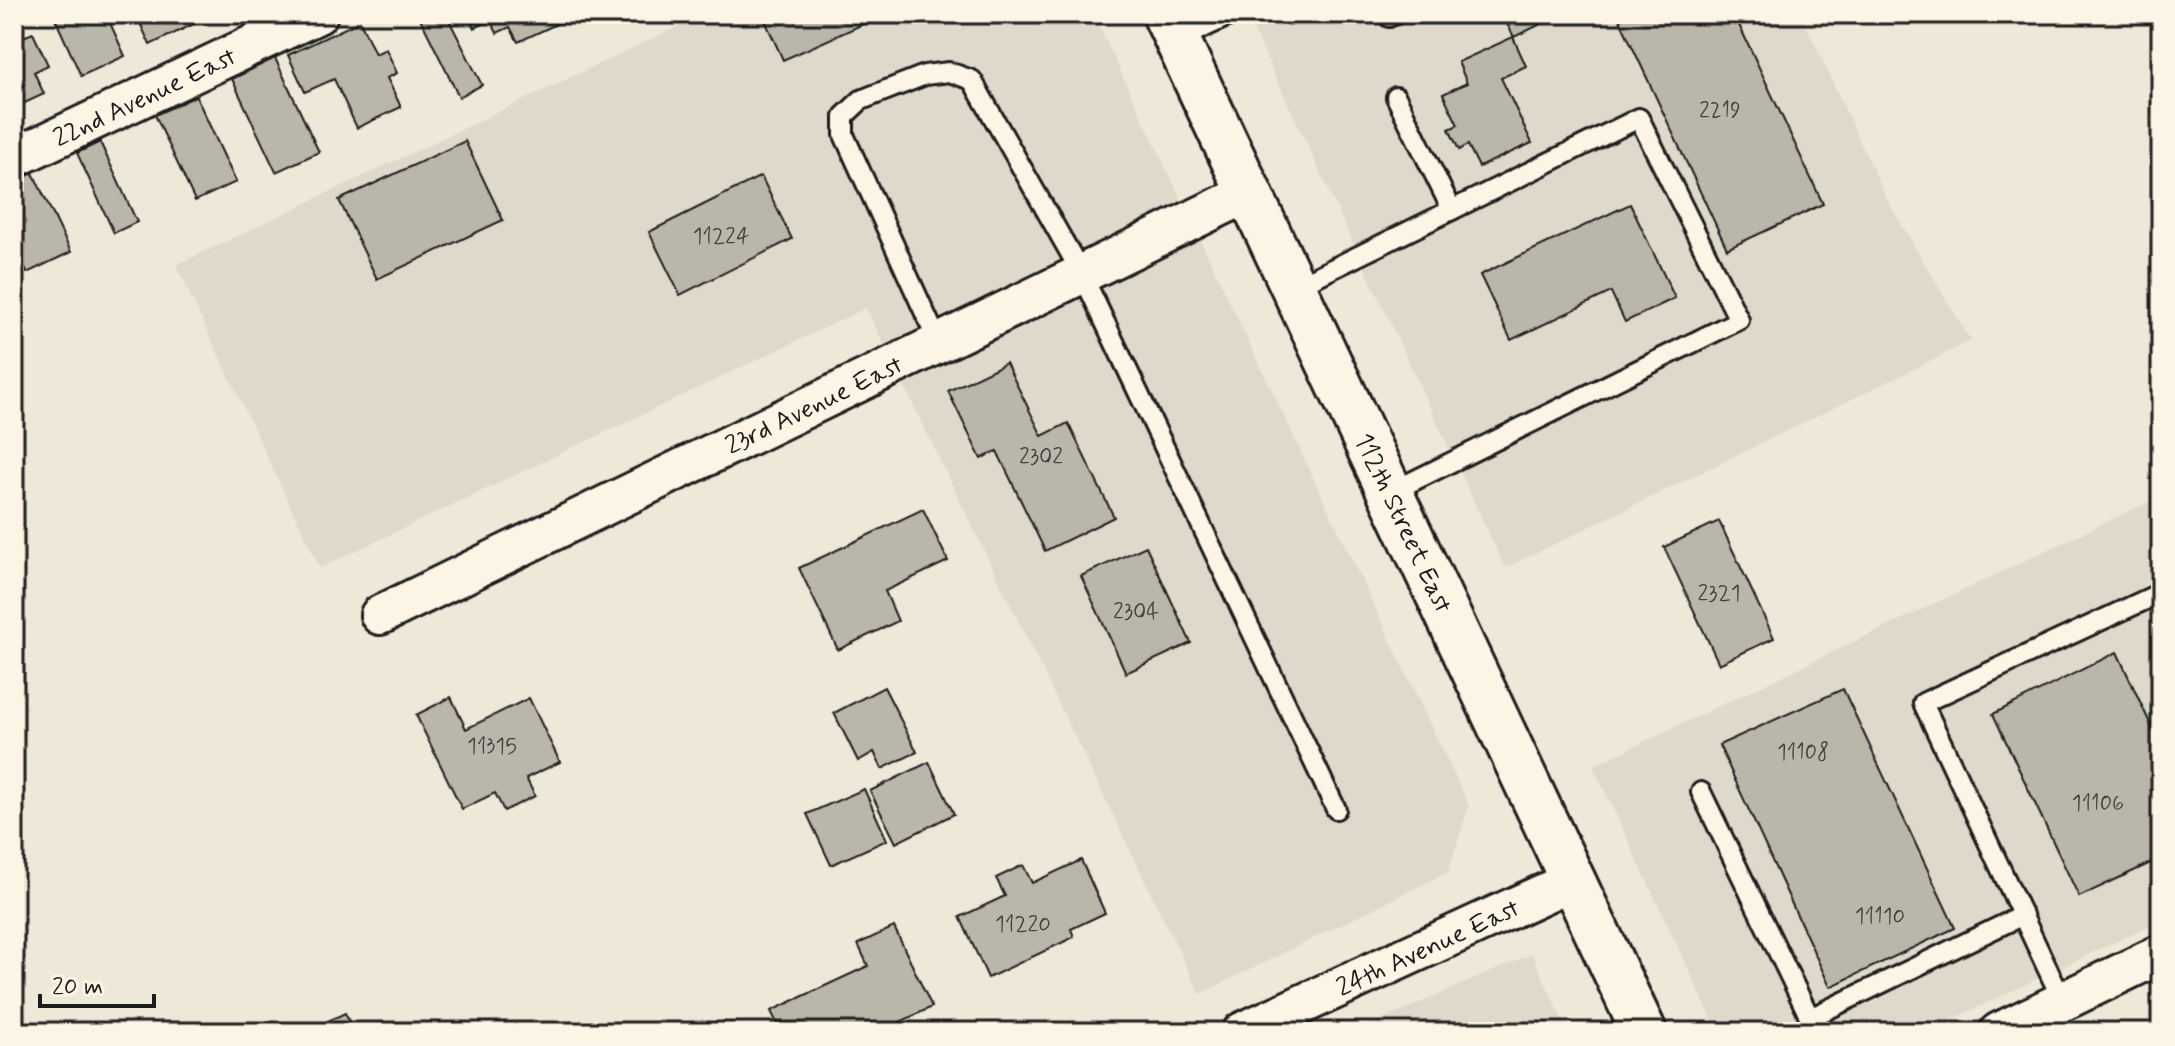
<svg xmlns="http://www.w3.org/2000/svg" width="2175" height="1046" viewBox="0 0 2175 1046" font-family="Mynerve,sans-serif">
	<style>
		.built { fill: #ded9cb }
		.building { fill: #bab6aa; stroke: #1c1c1c; stroke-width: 2 }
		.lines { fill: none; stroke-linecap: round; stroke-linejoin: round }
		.lane-casing { stroke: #1c1c1c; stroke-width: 24 }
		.street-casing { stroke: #1c1c1c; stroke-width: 44 }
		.secondary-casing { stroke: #1c1c1c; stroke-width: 50 }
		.lane { stroke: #fcf5e5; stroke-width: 18 }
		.street { stroke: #fcf5e5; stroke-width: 38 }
		.secondary { stroke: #fcf5e5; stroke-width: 44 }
		.labels { text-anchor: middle; stroke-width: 7; stroke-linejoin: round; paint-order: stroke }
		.number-label { font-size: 22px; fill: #444240 }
		.street-label { font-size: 26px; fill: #1c1c1c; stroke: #fcf5e5 }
	</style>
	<rect width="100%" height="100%" fill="#eee8d9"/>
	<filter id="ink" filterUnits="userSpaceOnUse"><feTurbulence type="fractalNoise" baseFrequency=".0125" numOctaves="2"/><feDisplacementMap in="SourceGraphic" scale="16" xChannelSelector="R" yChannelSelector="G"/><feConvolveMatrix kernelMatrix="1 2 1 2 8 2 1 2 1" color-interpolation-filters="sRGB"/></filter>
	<g filter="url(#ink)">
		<!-- built -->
		<g class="built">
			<path d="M704,14H1093L1469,806L1448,872L1200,994L866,308L320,568L176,265Z"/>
			<path d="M1246,14H1801L1887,200L1971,341L1505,568Z"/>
			<path d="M2161,496V920L1926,1032H1718L1593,766Z"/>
			<path d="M1532,954L1568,1032H1353Z"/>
		</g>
		<!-- building -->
		<g class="building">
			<path d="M53,14H106L125,56L81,76Z"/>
			<path d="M136,14H192L196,23L150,45Z"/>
			<path d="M418,14H446L482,85L459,97Z"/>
			<path d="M467,14H573L574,16L518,42L510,27L497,33L491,21L474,28Z"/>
			<path d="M762,14H878L879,17L783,60Z"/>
			<path d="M1502,14H1539L1543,23L1514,37Z"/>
			<path d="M1617,14H1734L1823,204L1727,249Z"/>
			<path d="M360,21L375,54L386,49L397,73L387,78L401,107L357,128L334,79L305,92L288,55Z"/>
			<path d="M14,30L18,39L33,33L48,65L34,72L44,94L14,108Z"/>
			<path d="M1513,37L1526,66L1501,78L1532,143L1479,167L1468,145L1459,150L1449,129L1458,125L1443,94L1467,83L1458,62Z"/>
			<path d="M275,58L319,152L276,172L232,79Z"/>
			<path d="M196,96L236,182L195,201L155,115Z"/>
			<path d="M465,141L503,220L377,279L339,200Z"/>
			<path d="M100,142L137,222L114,233L77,153Z"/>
			<path d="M33,173L71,252L27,273L14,246V182Z"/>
			<path d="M761,176L792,239L680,295L649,232Z"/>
			<path d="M1630,204L1675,298L1625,322L1611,292L1511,340L1480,275Z"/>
			<path d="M1006,363L1042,436L1068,423L1114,517L1045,551L997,451L981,459L948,391Z"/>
			<path d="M923,509L948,561L885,591L898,621L838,650L799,568Z"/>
			<path d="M1719,521L1774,638L1719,664L1664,547Z"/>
			<path d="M1146,546L1191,643L1126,673L1081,576Z"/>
			<path d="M2117,652L2161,747V858L2079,897L1993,714Z"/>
			<path d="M884,687L917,752L882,769L874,752L858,761L834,713Z"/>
			<path d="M1843,689L1955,928L1830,987L1719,745Z"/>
			<path d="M451,697L466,729L529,698L560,762L526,778L535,796L504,811L495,793L462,809L416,715Z"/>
			<path d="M929,762L954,814L896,843L870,791Z"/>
			<path d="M864,789L887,840L831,865L807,814Z"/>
			<path d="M1081,860L1105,913L1071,929L1074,937L988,978L960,917L1005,896L996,878L1023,865L1032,883Z"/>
			<path d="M894,927L932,1007L879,1032H781L771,1011L868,966L858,944Z"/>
			<path d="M345,1013L354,1032H304Z"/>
		</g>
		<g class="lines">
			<!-- lane casing -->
			<g class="lane-casing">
				<g id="lane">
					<path d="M1388,14L1389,17L1396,14"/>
					<path d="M1177,40L1233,14"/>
					<path d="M1396,97L1452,210"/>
					<path d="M1293,288L1639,118L1739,320L1389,493"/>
					<path d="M939,344L844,135V116L861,100L925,75L949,72L972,80L1082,274L1336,809"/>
					<path d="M1701,792L1810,1018L2023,915"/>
					<path d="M2063,1002L1923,703L2158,594L2161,601"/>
				</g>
			</g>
			<!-- street casing -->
			<g class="street-casing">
				<g id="street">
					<path id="s1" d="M14,158L318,14"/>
					<path id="s2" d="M380,615L1248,193"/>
					<path id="s3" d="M1242,1032L1571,881"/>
					<path d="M1999,1032L2161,954"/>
				</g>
			</g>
			<!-- secondary casing -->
			<g class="secondary-casing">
				<g id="secondary">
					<path id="s4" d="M1165,14L1644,1032"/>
				</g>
			</g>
			<!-- lane -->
			<use href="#lane" class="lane"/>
			<!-- street -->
			<use href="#street" class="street"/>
			<!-- secondary -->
			<use href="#secondary" class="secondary"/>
		</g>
	</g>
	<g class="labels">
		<!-- number labels -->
		<g class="number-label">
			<text x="1720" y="117">2219</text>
			<text x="721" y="243">11224</text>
			<text x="1041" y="463">2302</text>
			<text x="1719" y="600">2321</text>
			<text x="1136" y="618">2304</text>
			<text x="492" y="753">11315</text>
			<text x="1803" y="759">11108</text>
			<text x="2098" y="810">11106</text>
			<text x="1880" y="923">11110</text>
			<text x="1023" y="931">11220</text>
		</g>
		<!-- street labels -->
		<g class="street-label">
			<text dy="9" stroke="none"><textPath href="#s1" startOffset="144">22nd Avenue East</textPath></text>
			<text dy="9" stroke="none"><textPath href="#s2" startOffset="482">23rd Avenue East</textPath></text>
			<text dy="9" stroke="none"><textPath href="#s4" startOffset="562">112th Street East</textPath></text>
			<text dy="9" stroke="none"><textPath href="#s3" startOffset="204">24th Avenue East</textPath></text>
		</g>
	</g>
	<!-- margin -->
	<rect width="2175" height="1046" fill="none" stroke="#fcf5e5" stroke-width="48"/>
	<rect x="24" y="24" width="2127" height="998" fill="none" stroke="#1c1c1c" stroke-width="3" filter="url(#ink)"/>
	<!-- scale -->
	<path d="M40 994v12h114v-12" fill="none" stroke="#1c1c1c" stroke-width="4"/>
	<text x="52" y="994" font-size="24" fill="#1c1c1c" stroke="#fcf5e5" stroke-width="6" paint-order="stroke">20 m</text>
</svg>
